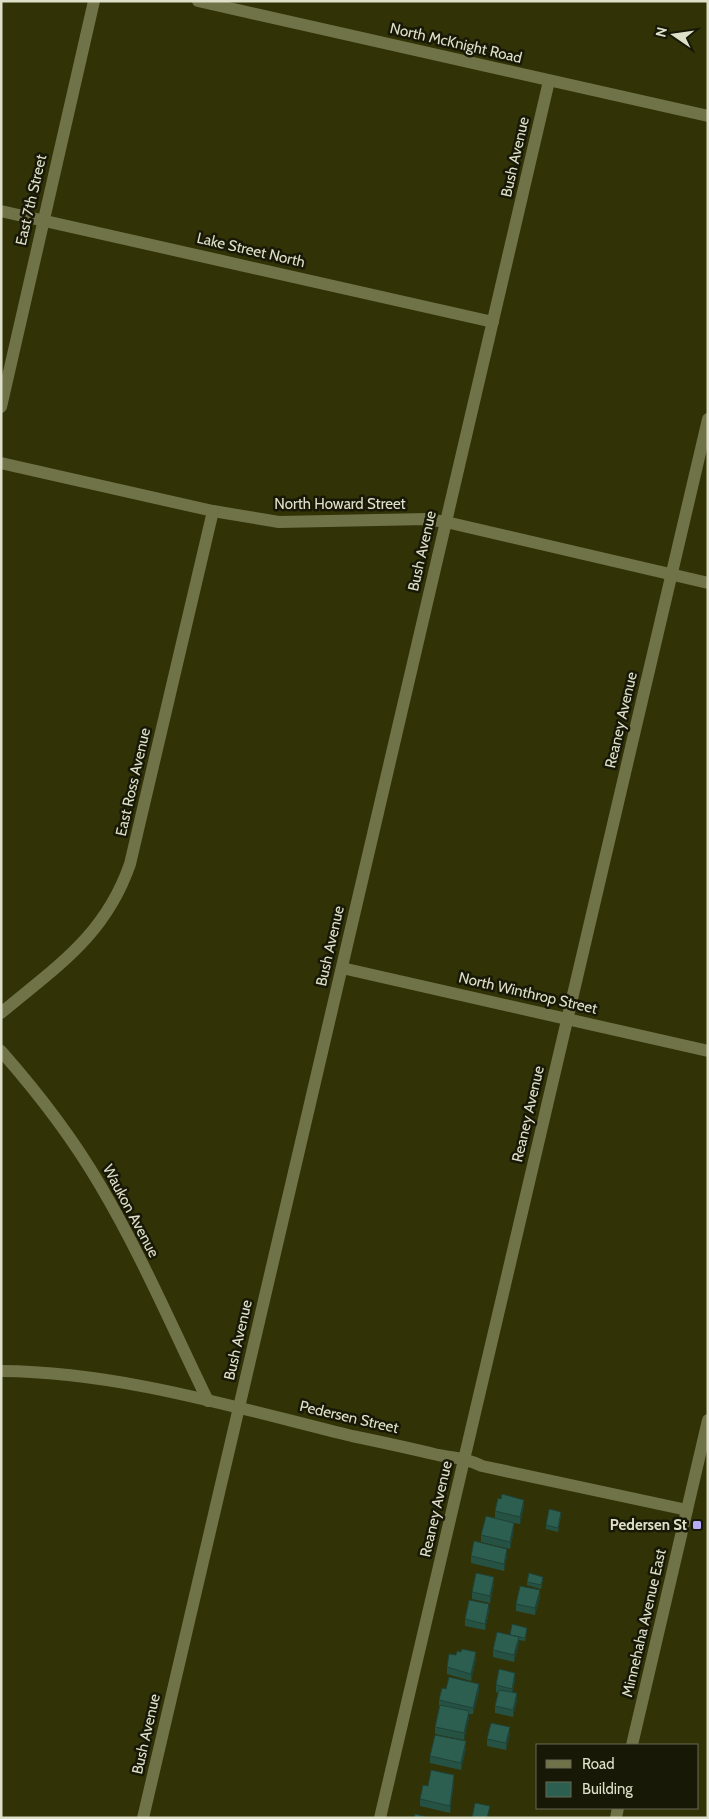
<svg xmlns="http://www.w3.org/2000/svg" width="709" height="1819" viewBox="0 0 709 1819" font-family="Cabin,sans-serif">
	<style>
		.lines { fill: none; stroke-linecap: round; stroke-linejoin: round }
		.street { stroke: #707248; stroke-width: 12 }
		.secondary { stroke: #707248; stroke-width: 12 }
		.wall { fill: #265244 }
		.shaded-wall { fill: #1f4237 }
		.building { fill: #2c5f4f; stroke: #1f4237 }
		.poi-dot { fill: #b7abf8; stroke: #181807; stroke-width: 2 }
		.labels { text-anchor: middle; stroke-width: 5; stroke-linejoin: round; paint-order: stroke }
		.street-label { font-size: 15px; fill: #dee0c9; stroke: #181807 }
		.poi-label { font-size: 15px; font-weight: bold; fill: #dee0c9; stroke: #181807; text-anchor: end }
	</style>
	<rect width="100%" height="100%" fill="#313206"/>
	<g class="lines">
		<!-- street -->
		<g class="street">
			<path d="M198,1L708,116"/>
			<path d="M1,211L493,322"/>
			<path d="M1,407L94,1"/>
			<path d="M1,463L213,511L279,522L426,519L446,522L708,583"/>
			<path d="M342,968L708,1051"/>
			<path d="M1,1013C57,966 105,936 130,864L213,511"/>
			<path d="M1,1051C38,1093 72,1137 100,1185C141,1254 173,1329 208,1401"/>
			<path d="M1,1371C121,1372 237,1408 352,1436C381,1442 409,1448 438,1455C455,1458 465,1458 482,1466L687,1510"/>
			<path d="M143,1818L549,81"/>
			<path d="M380,1818L708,419"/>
		</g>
		<!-- secondary -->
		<g class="secondary">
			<path d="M632,1745L708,1420"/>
			<path d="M616,1818L618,1808"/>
		</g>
	</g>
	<!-- wall -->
	<g class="wall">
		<path d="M524,1506L520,1524L514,1523V1529L510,1549L481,1542V1535L495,1518V1511Z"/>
		<path d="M561,1516L558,1532L546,1529V1525Z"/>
		<path d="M471,1556H507L504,1571L471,1563Z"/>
		<path d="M543,1580L541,1589L527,1585V1582Z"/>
		<path d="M494,1584L490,1603L472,1599V1592Z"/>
		<path d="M540,1597L535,1615L516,1611V1604Z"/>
		<path d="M489,1611L485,1630L465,1626V1619Z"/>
		<path d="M527,1631L525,1641L519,1640V1643L514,1662L493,1657V1650L510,1635Z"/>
		<path d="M456,1655L476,1659L471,1681L447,1674V1667Z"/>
		<path d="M515,1680L513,1692L517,1700L513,1717L495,1713V1706L498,1693L496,1692V1685Z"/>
		<path d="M446,1689L479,1691L473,1714H469V1718L464,1740L435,1734V1727L439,1707V1700Z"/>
		<path d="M510,1734L506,1750L487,1746V1739Z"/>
		<path d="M466,1748L461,1770L430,1763V1756Z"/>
		<path d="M454,1782L450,1813L420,1806V1799L428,1786Z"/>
	</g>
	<!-- shaded-wall -->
	<g class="shaded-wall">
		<path d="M524,1500V1506L520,1524V1517Z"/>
		<path d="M514,1523V1529L510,1549V1542Z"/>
		<path d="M507,1549V1556L504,1571V1564Z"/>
		<path d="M494,1577V1584L490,1603V1596Z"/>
		<path d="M540,1590V1597L535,1615V1608Z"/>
		<path d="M489,1604V1611L485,1630V1624Z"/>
		<path d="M519,1637V1643L514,1662V1655Z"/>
		<path d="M476,1652V1659L471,1681V1674Z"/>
		<path d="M515,1673V1680L512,1696V1689Z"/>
		<path d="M479,1684V1691L473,1714V1708Z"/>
		<path d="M517,1693V1700L513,1717V1710Z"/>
		<path d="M469,1711V1718L464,1740V1733Z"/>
		<path d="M510,1727V1734L506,1750V1743Z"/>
		<path d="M466,1741V1748L461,1770V1763Z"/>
		<path d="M454,1775V1782L450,1813V1806Z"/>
	</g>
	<!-- building -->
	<g class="building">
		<path d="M502,1494L524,1500L520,1517L495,1511L498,1498L501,1499Z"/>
		<path d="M549,1509L561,1512L558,1528L546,1525Z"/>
		<path d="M486,1516L514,1523L510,1542L481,1535Z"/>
		<path d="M474,1541L507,1549L504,1564L471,1556Z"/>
		<path d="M476,1573L494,1577L490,1596L472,1592Z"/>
		<path d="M529,1573L543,1577L541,1585L527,1582Z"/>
		<path d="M520,1586L540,1590L535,1608L516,1604Z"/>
		<path d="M469,1600L489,1604L485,1624L465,1619Z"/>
		<path d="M512,1624L527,1628L525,1638L510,1635Z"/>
		<path d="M497,1632L519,1637L514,1655L493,1650Z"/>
		<path d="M462,1649L476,1652L471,1674L447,1667L449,1654L456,1655L457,1651L461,1652Z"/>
		<path d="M499,1669L515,1673L512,1689L496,1685Z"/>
		<path d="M449,1677L479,1684L473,1708L439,1700L442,1688L446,1689Z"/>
		<path d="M499,1690L517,1693L513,1710L495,1706Z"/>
		<path d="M440,1705L469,1711L464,1733L435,1727Z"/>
		<path d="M491,1723L510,1727L506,1743L487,1739Z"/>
		<path d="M435,1735L466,1741L461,1763L430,1756Z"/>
		<path d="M431,1770L454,1775L450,1806L420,1799L423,1785L428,1786Z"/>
		<path d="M475,1803L490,1806L487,1818H472Z"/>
		<path d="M415,1814L431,1818H414Z"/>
	</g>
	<!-- markers -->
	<rect class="poi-dot" x="692" y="1520" width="10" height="10" rx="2.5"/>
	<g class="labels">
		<!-- street labels -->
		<g class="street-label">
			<text transform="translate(456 43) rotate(13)" y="5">North McKnight Road</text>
			<text transform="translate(515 157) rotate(-77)" y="5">Bush Avenue</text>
			<text transform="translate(31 200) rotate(-77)" y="5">East 7th Street</text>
			<text transform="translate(251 250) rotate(13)" y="5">Lake Street North</text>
			<text x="340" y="509">North Howard Street</text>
			<text transform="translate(422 551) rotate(-77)" y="5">Bush Avenue</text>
			<text transform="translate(621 720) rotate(-77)" y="5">Reaney Avenue</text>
			<text transform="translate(133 782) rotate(-77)" y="5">East Ross Avenue</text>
			<text transform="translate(330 946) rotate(-77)" y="5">Bush Avenue</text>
			<text transform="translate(528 993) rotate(13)" y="5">North Winthrop Street</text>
			<text transform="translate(528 1114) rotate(-77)" y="5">Reaney Avenue</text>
			<text transform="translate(131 1211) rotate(62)" y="5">Waukon Avenue</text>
			<text transform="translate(238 1340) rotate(-77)" y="5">Bush Avenue</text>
			<text transform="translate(349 1417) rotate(13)" y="5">Pedersen Street</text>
			<text transform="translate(436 1509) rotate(-77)" y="5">Reaney Avenue</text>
			<text transform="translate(644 1623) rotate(-77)" y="5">Minnehaha Avenue East</text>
			<text transform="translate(146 1734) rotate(-77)" y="5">Bush Avenue</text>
		</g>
		<!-- poi labels -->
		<g class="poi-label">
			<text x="687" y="1530">Pedersen St</text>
		</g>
	</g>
	<!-- border -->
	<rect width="709" height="1819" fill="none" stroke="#dee0c9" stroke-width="5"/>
	<!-- legend -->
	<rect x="536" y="1744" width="162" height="65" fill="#181807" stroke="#676855"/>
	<rect x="546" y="1760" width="25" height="8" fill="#707248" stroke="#676855"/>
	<text x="582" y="1769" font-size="15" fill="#dee0c9">Road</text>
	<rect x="546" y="1782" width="25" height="15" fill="#2c5f4f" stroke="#676855"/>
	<text x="582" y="1794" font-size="15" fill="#dee0c9">Building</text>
	<!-- north arrow -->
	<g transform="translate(674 35) rotate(283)" stroke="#181807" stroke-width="4" paint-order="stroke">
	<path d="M0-4L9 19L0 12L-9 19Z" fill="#dee0c9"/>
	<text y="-8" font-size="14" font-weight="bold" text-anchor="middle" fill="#dee0c9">N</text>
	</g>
</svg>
